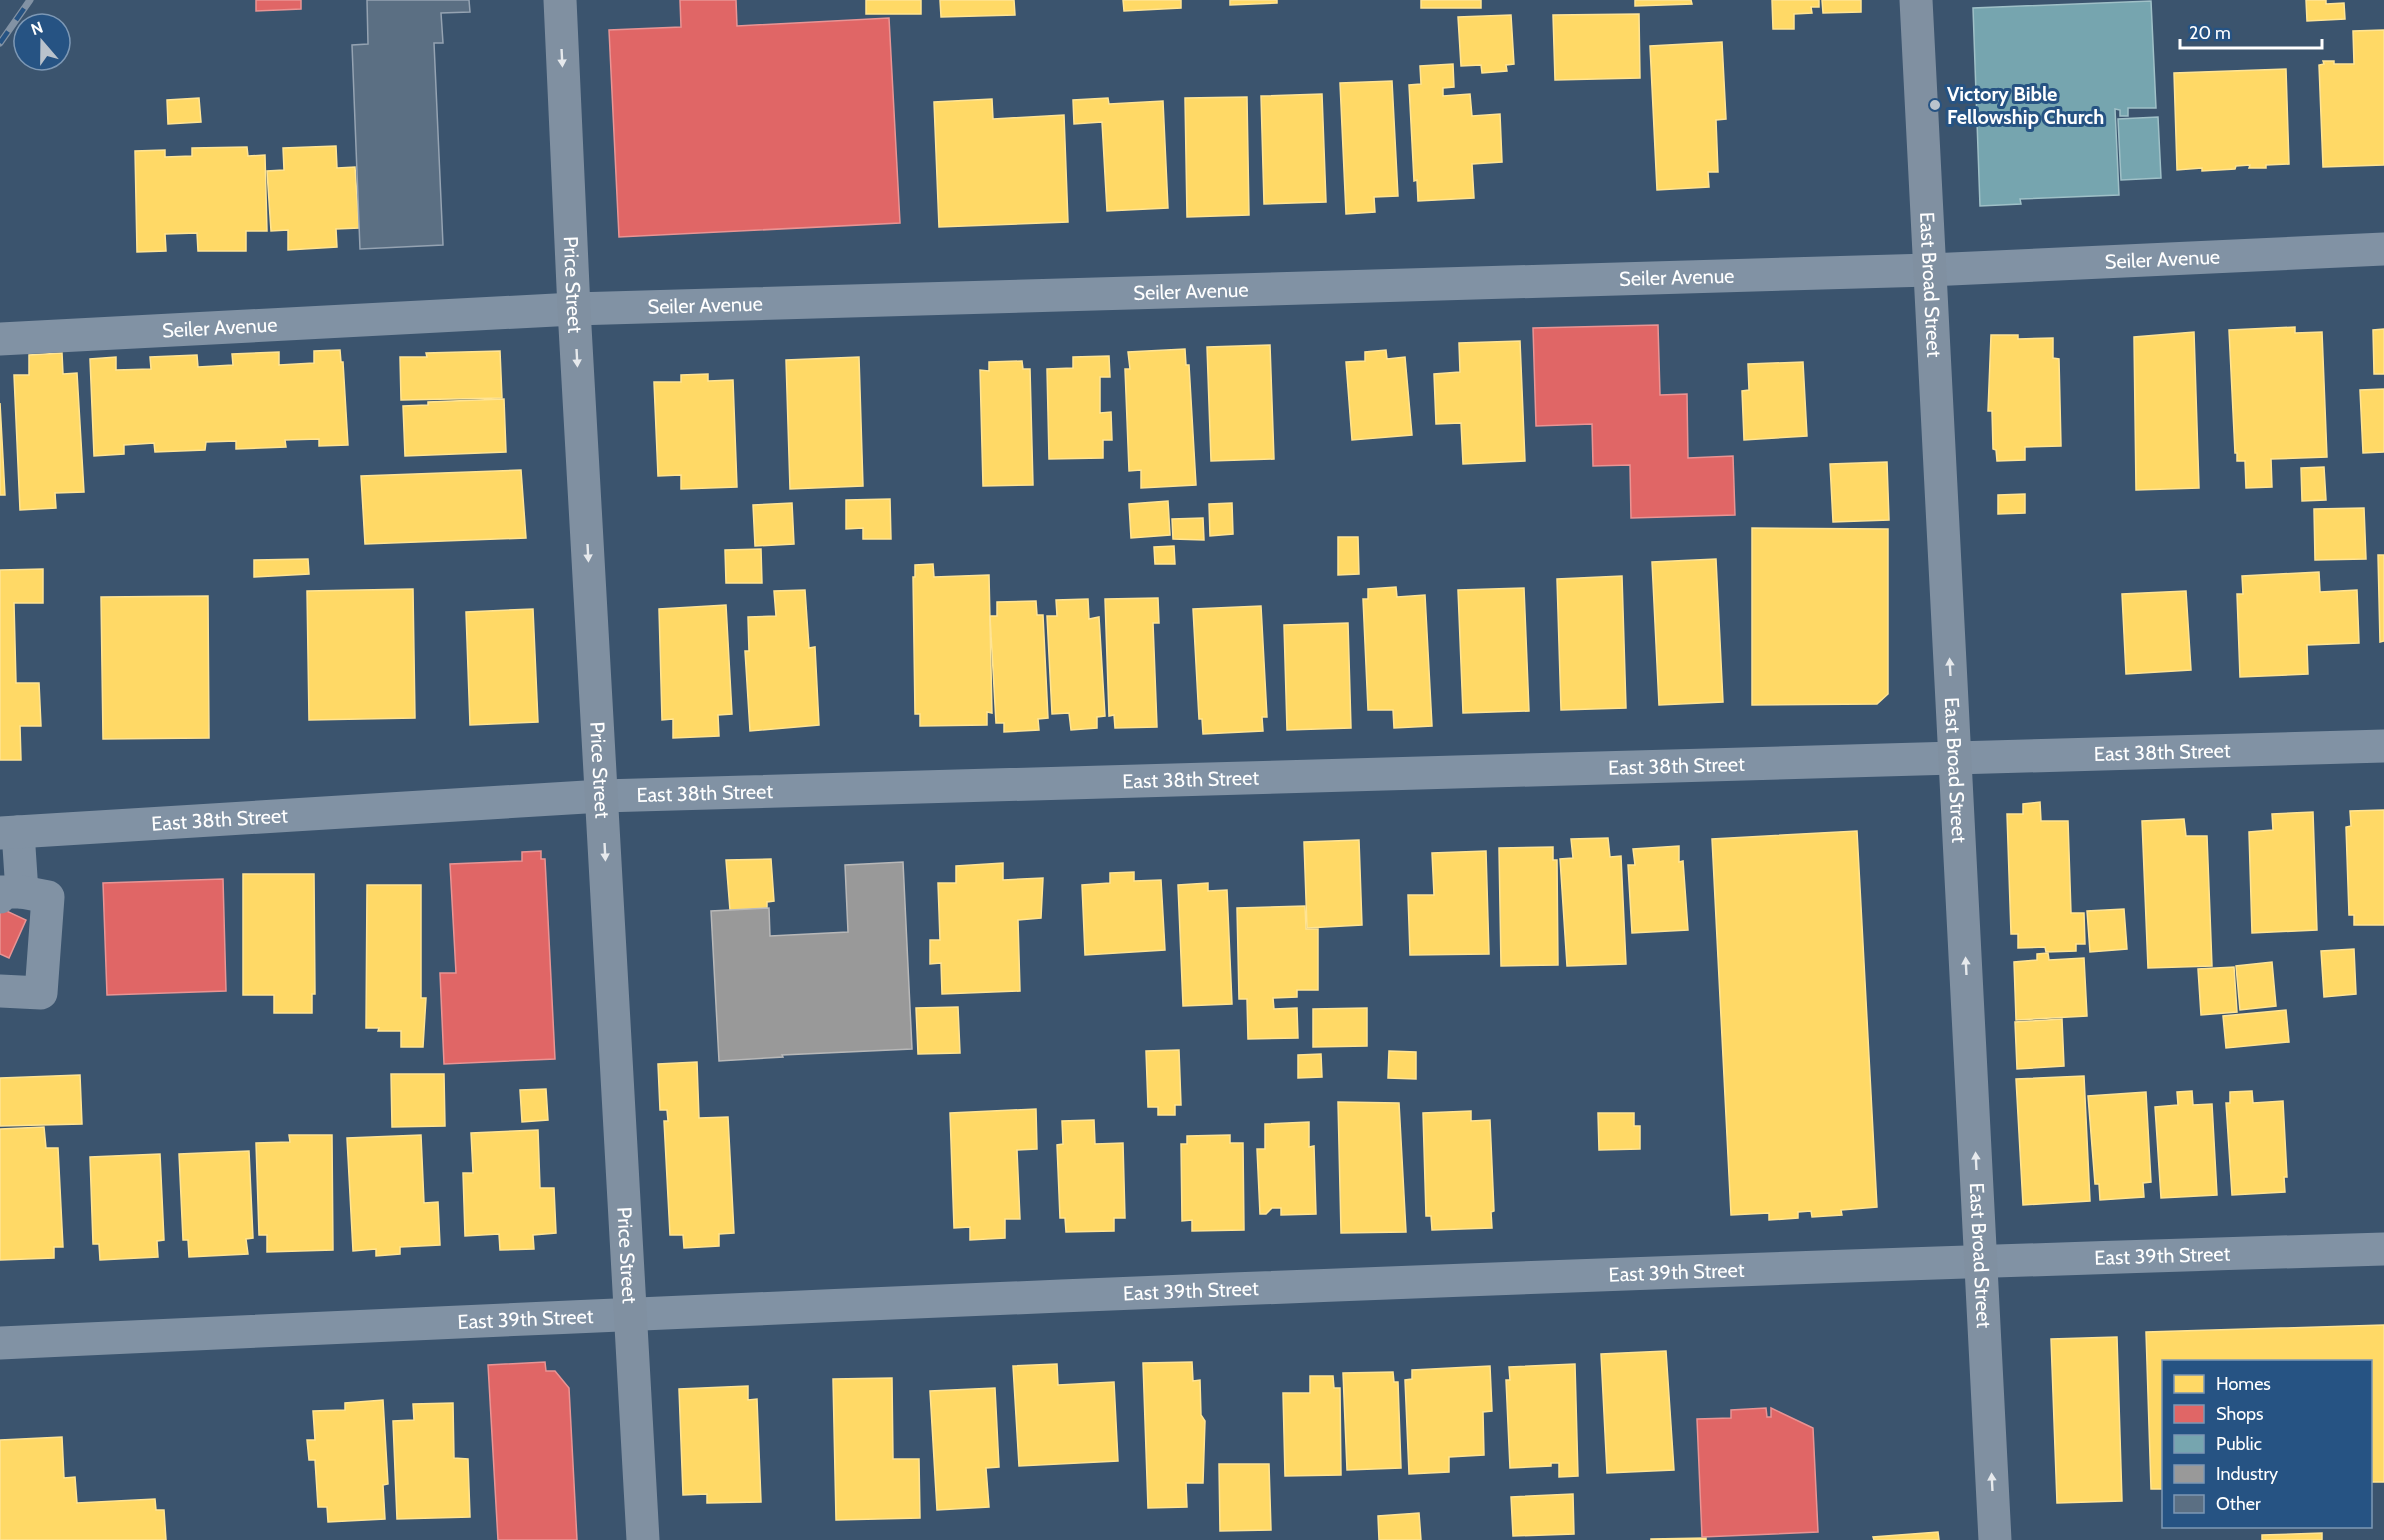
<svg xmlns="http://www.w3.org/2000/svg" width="2384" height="1540" viewBox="0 0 2384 1540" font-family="Cabin,sans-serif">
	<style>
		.homes { fill: #ffd966; stroke: #ffe494; stroke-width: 1.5 }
		.shops { fill: #e06666; stroke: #e99494; stroke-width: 1.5 }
		.public { fill: #76a5af; stroke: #9fc0c7; stroke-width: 1.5 }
		.industry { fill: #999; stroke: #b8b8b8; stroke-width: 1.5 }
		.building { fill: #5b6f83; stroke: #95a3b2; stroke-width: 1.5 }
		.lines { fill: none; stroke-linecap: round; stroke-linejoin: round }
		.minor { stroke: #8192a4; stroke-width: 33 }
		.major { stroke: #8090a1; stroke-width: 33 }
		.rail-casing { stroke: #8292a4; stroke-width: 7 }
		.rail { stroke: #265383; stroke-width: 4.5; stroke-dasharray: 14; stroke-linecap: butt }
		.oneway { fill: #e6e9ec }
		.poi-dot { fill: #bac3cc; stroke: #265383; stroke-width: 2 }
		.labels { text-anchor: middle; stroke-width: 6; stroke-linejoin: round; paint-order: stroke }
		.poi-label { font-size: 20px; font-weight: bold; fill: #fff; stroke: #265383; text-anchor: start }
		.street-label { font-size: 20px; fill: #fff; stroke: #265383 }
	</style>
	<rect width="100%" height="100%" fill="#3b546e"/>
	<!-- homes -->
	<g class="homes">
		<rect x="866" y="0" width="55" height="14"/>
		<path d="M940,0H1014L1015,15L941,17Z"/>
		<path d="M1123,0H1181V8L1124,11Z"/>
		<path d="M1230,0H1277V3L1230,5Z"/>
		<rect x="1421" y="0" width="60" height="8"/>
		<path d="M1635,0H1691L1692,4L1635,6Z"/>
		<path d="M1772,0H1819V7H1811L1812,13L1794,14V29H1773Z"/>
		<path d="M1822,0H1861V12L1823,13Z"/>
		<path d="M2306,0H2326V4L2344,3L2345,19L2307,21Z"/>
		<path d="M1639,14L1640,78L1555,80L1553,15Z"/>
		<path d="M1511,15L1514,64L1506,65L1507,71L1482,73L1481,65L1461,66L1458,17Z"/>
		<path d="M2384,30V165L2323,167L2319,65L2324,64L2323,61H2334V64H2354L2353,31Z"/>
		<path d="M1722,42L1726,119L1716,120L1718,172H1708L1709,187L1657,190L1650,46Z"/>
		<path d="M1453,64L1454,87L1443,88V96L1470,94L1472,116L1500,114L1502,162L1472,164L1474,198L1418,201L1417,180L1414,181L1409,85L1421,84L1420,66Z"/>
		<path d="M2286,69L2289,164L2266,165V168H2249L2250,165L2236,166L2235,169L2202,171V168L2177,170L2174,73Z"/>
		<path d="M1392,81L1398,196L1374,197L1375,212L1346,214L1340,83Z"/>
		<path d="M1322,94L1326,202L1264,204L1261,96Z"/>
		<path d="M1247,97L1249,215L1187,217L1185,98Z"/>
		<path d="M199,98L201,122L168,124L167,100Z"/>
		<path d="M1108,98L1109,104L1163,101L1168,208L1107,211L1102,122L1074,124L1073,100Z"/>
		<path d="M992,99L993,119L1064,115L1068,222L939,227L934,102Z"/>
		<path d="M336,146L337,168L355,167L359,228L336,229L337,247L288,250V230L271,231L267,171L284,170L283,148Z"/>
		<path d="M247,147L248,156L265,155L267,231H246V251H198L197,233L165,234L166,251L137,252L135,151L165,150V157L192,156V148Z"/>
		<path d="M2295,327V333L2322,332L2327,457L2271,459L2272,487L2246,488L2245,461H2237V453H2235L2229,330Z"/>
		<path d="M2384,329V374H2374L2373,330Z"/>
		<path d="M2194,332L2199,488L2136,490L2134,337Z"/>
		<path d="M1991,335H2018V339L2053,338V358L2059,359L2061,446L2025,447V460L1997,461L1996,450L1993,449L1992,411H1988Z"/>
		<path d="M1520,341L1525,461L1463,464L1461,423L1436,424L1434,374L1460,372L1459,343Z"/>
		<path d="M1270,345L1274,459L1211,461L1207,347Z"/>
		<path d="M1185,349L1186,365H1189L1196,485L1141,488V470L1129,471L1125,369H1130L1128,352Z"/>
		<path d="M340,350L341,362H343L348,445L319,446V439L285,440L286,447L236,449V441L206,442L205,450L155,452L154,443L124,445V454L94,456L90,359L116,357V370L151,369L150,357L197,355L198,367L233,365L232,354L279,352V365L314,363V351Z"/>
		<path d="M1386,350L1387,359L1405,357L1412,435L1352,440L1346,362L1365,361V352Z"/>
		<path d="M500,351L502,398L401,400L400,357H427L426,353Z"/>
		<path d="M62,353L63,374L77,373L84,492L55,493L56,508L20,510L14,375H29V355Z"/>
		<path d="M1109,356L1110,377H1100V413L1111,412L1112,440H1103V458L1049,459L1047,369L1073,368V357Z"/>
		<path d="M859,357L863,486L790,489L786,360Z"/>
		<path d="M1022,361L1023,369H1030L1033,485L983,486L980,370L989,371V362Z"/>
		<path d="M1803,362L1807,436L1744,440L1742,391L1749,390L1748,364Z"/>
		<path d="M708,374V381L733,380L737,487L681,489V475L658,476L654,382H681V375Z"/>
		<path d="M2384,389V452L2363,453L2360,390Z"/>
		<path d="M504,399L506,452L405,456L403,406L428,405V402Z"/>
		<path d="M0,403L5,495H0Z"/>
		<path d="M1887,462L1889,520L1833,522L1830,464Z"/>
		<path d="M2324,467L2326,500L2302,501L2301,468Z"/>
		<path d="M521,470L526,538L365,544L361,476Z"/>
		<path d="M2025,494V513L1998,514V495Z"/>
		<path d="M890,499L891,539H863V528L846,529V500Z"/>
		<path d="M1168,501L1170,535L1131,538L1129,504Z"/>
		<path d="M792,503L794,544L755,546L753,505Z"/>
		<path d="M1232,503L1233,534L1210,536L1209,504Z"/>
		<path d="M2364,508L2366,559L2315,560L2314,509Z"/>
		<path d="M1203,518L1204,540L1173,539L1172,519Z"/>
		<path d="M1752,528L1888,529V694L1877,704L1752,705Z"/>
		<path d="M1338,537H1358L1359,574L1338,575Z"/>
		<path d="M1174,546L1175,564H1155L1154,547Z"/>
		<path d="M761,549L762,583H726L725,550Z"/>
		<path d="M2378,555H2384V641L2380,642Z"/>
		<path d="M308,559L309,574L254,577V560Z"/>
		<path d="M1716,559L1723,702L1659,705L1652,562Z"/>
		<path d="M933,564L934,577L989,575L992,713L987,712V725L920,726V714H915L913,577H915V565Z"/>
		<path d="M43,569V603H14L16,683H39L41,726H20L21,760H0V570Z"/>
		<path d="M2319,572L2320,592L2357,590L2359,643L2307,645L2308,674L2240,677L2237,594H2243L2242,576Z"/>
		<path d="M1622,576L1626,708L1561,710L1557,579Z"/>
		<path d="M1396,587L1397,597L1425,595L1432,726L1394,728L1393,710H1368L1363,599H1368V589Z"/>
		<path d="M1524,588L1529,711L1463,713L1458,590Z"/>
		<path d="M413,589L415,718L309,720L307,591Z"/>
		<path d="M805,590L809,648L815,647L819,725L750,731L745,651H749L748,617L776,616L774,591Z"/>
		<path d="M2186,591L2191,670L2126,674L2122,594Z"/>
		<path d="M208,596L209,738L103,739L101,597Z"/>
		<path d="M1158,598L1159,623H1153L1157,727L1115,728L1114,715L1109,716L1105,599Z"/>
		<path d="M1088,599L1089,619L1099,617L1105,716L1097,717V728L1071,730L1069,713L1052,714L1047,616H1057L1056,600Z"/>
		<path d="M1036,601L1037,615H1043L1048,718L1038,719L1039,730L1004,732V723H996L990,616H997V602Z"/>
		<path d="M726,605L732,714L718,715L719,736L673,738V719L662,720L659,609Z"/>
		<path d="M1261,606L1267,717H1262L1263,731L1203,734L1202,719H1199L1193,609Z"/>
		<path d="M533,609L538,722L470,725L466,612Z"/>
		<path d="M1348,623L1351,728L1287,730L1284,625Z"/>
		<path d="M2040,802L2041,821H2068L2071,913H2084L2085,944H2076V951L2046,952L2045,947L2018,948V934H2011L2007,814H2023V804Z"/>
		<path d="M2384,810V925H2354V915H2349L2346,827L2351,826L2350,811Z"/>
		<path d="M2313,812L2317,930L2252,933L2249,832L2273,830L2272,814Z"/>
		<path d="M2184,819L2186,836H2207L2212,966L2148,968L2142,821Z"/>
		<path d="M1857,831L1877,1207L1841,1210L1842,1215L1812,1217L1811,1211L1798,1212V1218L1769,1220V1213L1731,1215L1712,839Z"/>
		<path d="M1608,838L1610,857L1621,856L1626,964L1567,966L1560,859L1573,858L1571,839Z"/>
		<path d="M1359,840L1362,925L1307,928L1304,842Z"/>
		<path d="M1679,846V862L1683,861L1688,930L1632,933L1628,865H1635L1633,849Z"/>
		<path d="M1553,847V860H1557L1558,965L1501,966L1499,848Z"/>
		<path d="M1486,851L1489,954L1410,955L1408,895H1434L1432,853Z"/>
		<path d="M771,859L774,901L767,902V908L730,910L726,860Z"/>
		<path d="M1003,863V880L1043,878L1041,918L1018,920L1020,991L942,994L941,963L930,964V940H940L938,883H956V866Z"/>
		<path d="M1134,872V881L1161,880L1165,950L1085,955L1082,885L1110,883V873Z"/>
		<path d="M243,874H314L315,994H312V1013H274V995H243Z"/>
		<path d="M1208,883V891L1227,890L1232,1004L1183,1006L1178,885Z"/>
		<path d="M367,885H421V998H426L423,1047H401V1031H378L379,1028H366Z"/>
		<path d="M1305,906L1306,929H1318V990H1297V997L1273,998L1274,1009L1297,1008L1298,1038L1248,1039L1247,999H1239L1237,908Z"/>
		<path d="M2124,909L2127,949L2090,952L2087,911Z"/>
		<path d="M2354,949L2356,994L2324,997L2321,951Z"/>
		<path d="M2048,953L2049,960L2084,958L2087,1016L2016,1020L2014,962L2037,960V954Z"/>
		<path d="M2272,962L2276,1006L2240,1010L2236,966Z"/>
		<path d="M2234,967L2237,1012L2201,1015L2198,969Z"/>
		<path d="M958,1007L960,1053L918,1054L916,1008Z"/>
		<path d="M1367,1008V1046L1313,1047V1009Z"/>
		<path d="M2286,1010L2289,1042L2226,1048L2223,1016Z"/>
		<path d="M2062,1019L2064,1066L2017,1069L2015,1022Z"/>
		<path d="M1179,1050L1181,1105H1175V1115H1158V1107H1148L1146,1051Z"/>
		<path d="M1389,1051L1416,1052V1079L1388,1078Z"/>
		<path d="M1321,1054L1322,1077L1298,1078V1055Z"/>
		<path d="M697,1062L699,1118L728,1117L734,1233L719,1234V1246L684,1248L683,1235H670L664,1121H668L667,1110H660L658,1064Z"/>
		<path d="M391,1074H444L445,1126L392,1127Z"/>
		<path d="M80,1075L82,1124L0,1126V1078Z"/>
		<path d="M2084,1076L2090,1201L2023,1205L2016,1079Z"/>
		<path d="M546,1089L548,1120L522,1122L520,1090Z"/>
		<path d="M2192,1091L2193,1105L2212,1104L2217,1195L2161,1198L2155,1107L2178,1105L2177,1092Z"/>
		<path d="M2252,1091L2253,1103L2283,1101L2287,1177H2284L2285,1192L2232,1195L2226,1103H2230V1092Z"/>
		<path d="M2146,1092L2151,1182L2143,1183L2144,1197L2100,1200L2099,1184H2095L2088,1096Z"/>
		<path d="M1338,1102L1399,1103L1406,1232L1341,1233Z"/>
		<path d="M1036,1109L1037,1149L1017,1150L1020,1219H1005V1238L970,1240V1227L954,1228L950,1113Z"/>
		<path d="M1471,1111V1121L1490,1120L1494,1211L1491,1212L1492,1228L1432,1230L1431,1216H1426L1423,1113Z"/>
		<path d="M1598,1113H1634V1126H1640V1149L1599,1150Z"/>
		<path d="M1094,1120L1095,1144L1123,1143L1125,1218H1114V1231L1066,1232L1065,1218H1060L1057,1145L1063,1144L1062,1121Z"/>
		<path d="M1309,1122V1147L1314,1146L1316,1214L1281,1215V1208H1272L1266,1214H1260L1257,1149H1265V1124Z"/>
		<path d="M44,1127L46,1148H58L63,1247H54V1258L0,1260V1129Z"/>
		<path d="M538,1130L540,1188H554L556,1233L533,1235L534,1249L500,1250L499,1234L465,1236L463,1173H473L471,1133Z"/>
		<path d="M289,1135H332L333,1250L267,1252V1235H259L256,1143L290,1142Z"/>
		<path d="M421,1135L424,1203L438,1202L440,1245L400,1247V1254L376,1256V1249L353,1251L347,1138Z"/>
		<path d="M1230,1135V1143H1243L1244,1230L1192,1231V1220L1182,1221L1181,1144H1187V1136Z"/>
		<path d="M249,1151L253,1238L246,1239L248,1254L189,1257L188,1240H183L179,1154Z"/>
		<path d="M160,1154L164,1240L157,1241L158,1257L100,1260L99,1244H93L90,1157Z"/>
		<path d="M2384,1325V1482H2370V1362H2164V1489H2151L2146,1332Z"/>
		<path d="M2117,1337L2122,1501L2057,1503L2051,1339Z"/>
		<path d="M1666,1351L1674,1470L1607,1473L1601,1354Z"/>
		<path d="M1192,1362L1193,1381L1200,1380L1201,1415L1205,1421L1203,1483H1186L1187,1507L1148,1508L1143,1363Z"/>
		<path d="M1057,1364L1058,1385L1114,1382L1118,1461L1019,1466L1013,1366Z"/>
		<path d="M1575,1364L1578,1476L1559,1477V1463H1551V1466L1510,1468L1506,1380H1510L1509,1367Z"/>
		<path d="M1490,1366L1492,1411L1483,1412L1484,1455L1449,1457V1472L1409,1474L1405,1380L1412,1379V1370Z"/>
		<path d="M1393,1372L1394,1382H1398L1401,1468L1347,1470L1343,1373Z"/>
		<path d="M1310,1376H1333L1334,1388H1340L1341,1475L1285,1476L1283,1393H1310Z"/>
		<path d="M892,1378L893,1459H919L920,1518L836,1520L833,1379Z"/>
		<path d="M748,1386V1400L757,1399L761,1502L707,1503V1494L683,1495L679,1389Z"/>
		<path d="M995,1388L999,1467L986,1468L989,1507L937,1510L930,1391Z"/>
		<path d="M383,1400L388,1484L383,1485L385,1519L328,1522L327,1507H318L315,1460H309L307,1440H315L313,1411L345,1410V1403Z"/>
		<path d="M453,1403L454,1458L468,1459L470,1517L397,1519L393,1421L414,1420L413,1404Z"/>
		<path d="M62,1437L64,1478L75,1477L77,1503L155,1499L156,1510H164L166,1540H0V1440Z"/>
		<path d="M1219,1464H1269L1271,1530L1220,1531Z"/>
		<path d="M1573,1494L1574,1534L1513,1536L1511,1497Z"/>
		<path d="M1419,1513L1421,1540H1379L1378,1516Z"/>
		<path d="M1938,1532L1939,1540H1874L1873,1537Z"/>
		<path d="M2322,1533V1540H2262V1535Z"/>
		<path d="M1706,1538V1540H1651V1539Z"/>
	</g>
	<!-- shops -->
	<g class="shops">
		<path d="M256,0H301V9L256,11Z"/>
		<path d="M680,0H736L737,26L889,18L900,223L619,237L609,30L681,27Z"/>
		<path d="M1658,325L1660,395L1687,394L1688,458L1733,456L1735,515L1631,518L1630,465L1593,466L1592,424L1536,426L1533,328Z"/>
		<path d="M541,851V859H545L555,1059L444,1064L440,973H456L450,864L522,861V852Z"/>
		<path d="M223,879L226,991L107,995L103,883Z"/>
		<path d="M0,908L26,920L9,958L0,954Z"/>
		<path d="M545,1362L546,1371H555L569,1388L577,1540H498L488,1365Z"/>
		<path d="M1766,1408L1767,1417H1771V1408L1813,1428L1818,1532L1702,1537L1697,1419L1731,1418V1410Z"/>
	</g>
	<!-- public -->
	<g class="public">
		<path d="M2151,1L2156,108H2128V116H2120V110L2115,109L2119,195L2020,199L2021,204L1980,206L1973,8Z"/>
		<path d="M2158,117L2161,178L2121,180L2118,119Z"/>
	</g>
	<!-- industry -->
	<path class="industry" d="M903,862L912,1049L782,1055L783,1057L719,1061L711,911L769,908L770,936L848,932L845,865Z"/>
	<!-- building -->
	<path class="building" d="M367,0H469L470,12L441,13L443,43H434L443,245L360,249L352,45L368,44Z"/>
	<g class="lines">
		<!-- minor -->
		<g class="minor">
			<path id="s1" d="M0,339L574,309L1929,270L2384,249"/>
			<path d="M18,832L22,892"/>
			<path id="s2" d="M0,833L602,796L2384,746"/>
			<path d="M0,897L2,892H22L48,897L41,993L0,991"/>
			<path id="s3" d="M0,1343C794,1306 1589,1272 2384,1249"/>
		</g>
		<!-- major -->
		<g class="major">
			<path id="s4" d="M560,0L574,309L643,1540"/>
			<path id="s5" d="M1916,0L1995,1540"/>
		</g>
		<!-- rail casing -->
		<g class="rail-casing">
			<path id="rail" d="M0,43L30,0"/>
		</g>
		<!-- rail -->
		<use href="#rail" class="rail"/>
	</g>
	<!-- one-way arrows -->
	<defs><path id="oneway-solid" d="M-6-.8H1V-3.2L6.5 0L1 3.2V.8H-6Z" transform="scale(1.5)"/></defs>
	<g class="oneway">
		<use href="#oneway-solid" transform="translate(562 58) rotate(87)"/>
		<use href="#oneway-solid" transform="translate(577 358) rotate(87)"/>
		<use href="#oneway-solid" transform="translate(588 553) rotate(87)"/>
		<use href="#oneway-solid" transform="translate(1950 667) rotate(-93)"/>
		<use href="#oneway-solid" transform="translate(605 852) rotate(87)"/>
		<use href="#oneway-solid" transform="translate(1966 966) rotate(-93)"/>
		<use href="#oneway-solid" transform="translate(1976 1161) rotate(-93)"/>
		<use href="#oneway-solid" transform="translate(1992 1482) rotate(-93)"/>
	</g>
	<!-- markers -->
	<circle class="poi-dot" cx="1935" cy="105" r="6"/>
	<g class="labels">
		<!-- poi labels -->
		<g class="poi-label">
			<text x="1947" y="101">Victory Bible<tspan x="1947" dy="23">Fellowship Church</tspan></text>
		</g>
		<!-- street labels -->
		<g class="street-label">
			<text dy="7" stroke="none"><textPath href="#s1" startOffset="2164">Seiler Avenue</textPath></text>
			<text dy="7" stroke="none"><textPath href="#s1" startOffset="1678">Seiler Avenue</textPath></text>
			<text dy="7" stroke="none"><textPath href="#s4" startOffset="285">Price Street</textPath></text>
			<text dy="7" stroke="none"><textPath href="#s5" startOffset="285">East Broad Street</textPath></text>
			<text dy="7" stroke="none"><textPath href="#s1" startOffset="1192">Seiler Avenue</textPath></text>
			<text dy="7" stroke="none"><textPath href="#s1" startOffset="706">Seiler Avenue</textPath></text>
			<text dy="7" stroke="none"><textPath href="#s1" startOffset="220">Seiler Avenue</textPath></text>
			<text dy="7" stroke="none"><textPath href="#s2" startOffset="2164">East 38th Street</textPath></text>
			<text dy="7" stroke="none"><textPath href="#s2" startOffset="1678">East 38th Street</textPath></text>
			<text dy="7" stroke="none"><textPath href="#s4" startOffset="771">Price Street</textPath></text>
			<text dy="7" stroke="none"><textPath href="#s5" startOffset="771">East Broad Street</textPath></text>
			<text dy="7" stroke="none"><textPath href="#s2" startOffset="1192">East 38th Street</textPath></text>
			<text dy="7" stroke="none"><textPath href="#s2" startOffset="706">East 38th Street</textPath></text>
			<text dy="7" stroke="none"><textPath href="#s2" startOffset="220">East 38th Street</textPath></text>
			<text dy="7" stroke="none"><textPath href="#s4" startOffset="1257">Price Street</textPath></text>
			<text dy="7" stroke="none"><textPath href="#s5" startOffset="1257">East Broad Street</textPath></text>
			<text dy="7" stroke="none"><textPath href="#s3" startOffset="2164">East 39th Street</textPath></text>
			<text dy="7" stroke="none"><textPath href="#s3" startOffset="1678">East 39th Street</textPath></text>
			<text dy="7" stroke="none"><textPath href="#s3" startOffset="1192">East 39th Street</textPath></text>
			<text dy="7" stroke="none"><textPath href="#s3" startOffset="526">East 39th Street</textPath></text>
		</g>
	</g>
	<!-- legend -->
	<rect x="2162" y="1360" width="210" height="168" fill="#265383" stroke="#7d98b5" stroke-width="1.5"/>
	<rect x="2174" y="1375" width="30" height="18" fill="#ffd966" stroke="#7d98b5" stroke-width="1.5"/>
	<text x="2216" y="1390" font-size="18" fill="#ffffff">Homes</text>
	<rect x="2174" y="1405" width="30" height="18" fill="#e06666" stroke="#7d98b5" stroke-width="1.5"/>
	<text x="2216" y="1420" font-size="18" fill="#ffffff">Shops</text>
	<rect x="2174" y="1435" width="30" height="18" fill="#76a5af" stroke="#7d98b5" stroke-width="1.5"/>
	<text x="2216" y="1450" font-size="18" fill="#ffffff">Public</text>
	<rect x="2174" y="1465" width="30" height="18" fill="#999999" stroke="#7d98b5" stroke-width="1.5"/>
	<text x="2216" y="1480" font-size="18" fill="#ffffff">Industry</text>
	<rect x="2174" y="1495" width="30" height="18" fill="#5b6f83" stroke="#7d98b5" stroke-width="1.5"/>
	<text x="2216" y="1510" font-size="18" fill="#ffffff">Other</text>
	<!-- north arrow -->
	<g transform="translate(42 42) rotate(340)"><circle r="28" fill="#265383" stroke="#7d98b5" stroke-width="1.5"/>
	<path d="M0-4.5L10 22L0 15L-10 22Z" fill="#bac3cc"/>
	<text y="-9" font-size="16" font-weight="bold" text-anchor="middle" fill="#ffffff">N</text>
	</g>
	<!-- scale -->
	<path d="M2180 39v9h142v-9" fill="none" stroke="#ffffff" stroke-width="3"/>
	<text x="2189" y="39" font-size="18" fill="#ffffff" stroke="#265383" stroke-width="4.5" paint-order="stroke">20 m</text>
</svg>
